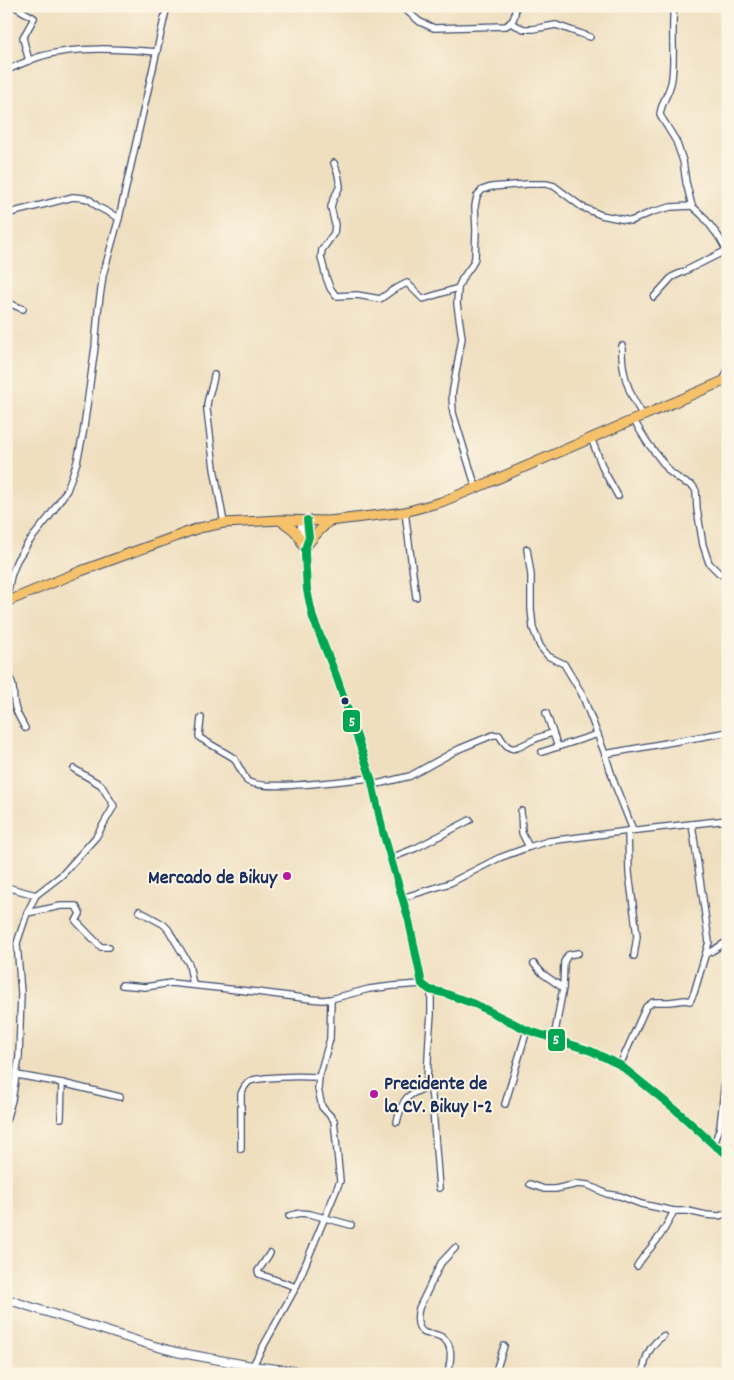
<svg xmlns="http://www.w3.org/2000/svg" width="734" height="1380" viewBox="0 0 734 1380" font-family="Dekko,sans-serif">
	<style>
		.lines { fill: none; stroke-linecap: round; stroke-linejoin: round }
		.minor-casing { stroke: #3b496d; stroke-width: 8 }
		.tertiary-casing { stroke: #3b496d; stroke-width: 10 }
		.primary-casing { stroke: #3b496d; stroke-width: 11 }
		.minor { stroke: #fff; stroke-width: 5.5 }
		.tertiary { stroke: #fff; stroke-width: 8 }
		.primary { stroke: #f5c16b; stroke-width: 9 }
		.bus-1-casing { stroke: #fcf5e5; stroke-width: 11 }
		.bus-1 { stroke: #00a651; stroke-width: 8 }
		.bus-dot { fill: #1b2f5e; stroke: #fcf5e5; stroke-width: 2 }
		.poi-dot { fill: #b5179e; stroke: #fcf5e5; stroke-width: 2 }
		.labels { text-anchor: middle; stroke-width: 4; stroke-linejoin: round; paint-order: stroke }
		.poi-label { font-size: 20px; font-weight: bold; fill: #1b2f5e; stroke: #fcf5e5; text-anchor: end }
		.line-badge { stroke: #fcf5e5; stroke-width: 2 }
		.badge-label { font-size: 14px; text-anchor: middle; font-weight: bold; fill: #fff }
	</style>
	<rect width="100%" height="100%" fill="#fcf5e5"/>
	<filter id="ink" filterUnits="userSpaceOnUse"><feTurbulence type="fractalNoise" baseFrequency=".02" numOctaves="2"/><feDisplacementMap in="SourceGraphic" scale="10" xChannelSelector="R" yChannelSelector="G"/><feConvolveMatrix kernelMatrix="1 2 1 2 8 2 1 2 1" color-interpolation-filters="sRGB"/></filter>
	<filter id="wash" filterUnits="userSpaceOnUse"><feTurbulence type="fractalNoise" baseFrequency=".0096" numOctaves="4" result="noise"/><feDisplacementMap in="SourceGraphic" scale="20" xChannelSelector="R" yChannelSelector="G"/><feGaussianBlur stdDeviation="1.12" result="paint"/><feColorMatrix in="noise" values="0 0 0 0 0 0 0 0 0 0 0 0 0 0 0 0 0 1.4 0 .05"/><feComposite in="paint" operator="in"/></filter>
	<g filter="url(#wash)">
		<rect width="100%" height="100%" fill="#efdfbf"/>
	</g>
	<g filter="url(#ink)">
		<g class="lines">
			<!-- minor casing -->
			<g class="minor-casing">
				<g id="minor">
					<path d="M14,6L34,18L23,38L29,61"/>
					<path d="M401,6L420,22L434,28L506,26C514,21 516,16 515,6"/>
					<path d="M674,6C671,30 675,54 672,78C671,92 661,101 660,115L676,141L683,161L686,182L692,206L703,216L719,237L728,253"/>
					<path d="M510,23L524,29H533L556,25L590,37"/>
					<path d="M6,70C18,66 30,59 42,56C78,46 120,49 157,52"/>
					<path d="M334,163L338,174L340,186L333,200L331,207L335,225L334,233L322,250L321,257L326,277L330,288L336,296L357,295L380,299L393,290L407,283L423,299L458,288"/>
					<path d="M6,214L73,197L84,198L90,200L98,207L119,218"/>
					<path d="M654,297L672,277L685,271L727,250"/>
					<path d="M6,302L23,309"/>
					<path d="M622,346C621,371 629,395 643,415"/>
					<path d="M214,375C213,388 206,397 207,410L214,468L224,523"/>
					<path d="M722,381L726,375L728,369"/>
					<path d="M633,419L647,442L670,472L682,481L693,486L696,491L697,509L703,545L709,563L719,573L728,578"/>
					<path d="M591,438L604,471L618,496"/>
					<path d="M476,488L453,413L452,395L462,338L457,304L458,288L462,279L472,265L475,258L476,231L475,206L477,196L482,190L491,187L528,184H546L554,186L582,207L601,215L631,221L652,212L671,207L692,206"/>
					<path d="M405,512L416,597"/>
					<path d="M527,549L531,575V609L533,628L540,646L548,656L564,664L582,694L605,754L615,785L633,830"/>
					<path d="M6,602L11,576L17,560L28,543L49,517L67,490L77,462L83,434L88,398L95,347L98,311L103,275L119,218L167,6"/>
					<path d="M6,674C17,683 11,697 16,710C18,716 22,722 25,728"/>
					<path d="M546,713L558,747"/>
					<path d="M201,718L199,736L200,738L234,758L247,781C264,792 347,780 371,778"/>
					<path d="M542,752L598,734"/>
					<path d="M605,754L728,732"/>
					<path d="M373,785L410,776L459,749L493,735H499C511,756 516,748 533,740C539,737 546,735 552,733"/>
					<path d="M521,811L522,833L529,847"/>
					<path d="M628,831L629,873L637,936L634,956"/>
					<path d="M391,858L416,848L470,820"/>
					<path d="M6,887L36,895"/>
					<path d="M402,898L450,883L499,858L529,847L549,841L628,831L728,820"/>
					<path d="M139,911L163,924L168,929L189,964L193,985"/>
					<path d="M27,913L36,895L62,875L96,837L114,806L101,785L74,769"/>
					<path d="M706,954L712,951L728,941"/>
					<path d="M534,964L543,974L563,988"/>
					<path d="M122,985L145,987L171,983L257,992L311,999L323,1000L331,999L369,989L393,986L422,984"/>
					<path d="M431,990V1014L429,1039L427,1080L430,1086L432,1097L439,1188"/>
					<path d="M554,1038L563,988L564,962L568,955L578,953"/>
					<path d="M620,1065L646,1007L653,1002H670L685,1000L690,1001L694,993L709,942L692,824"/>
					<path d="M17,1075L62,1083L120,1097"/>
					<path d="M505,1104L527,1030"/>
					<path d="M61,1118L62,1083"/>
					<path d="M6,1120L12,1100L19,1057L21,993L17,943L27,913L61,906H76L80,914L76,921L101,947H109"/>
					<path d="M397,1122C403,1097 406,1095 430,1086"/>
					<path d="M714,1145L720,1127L727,1061"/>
					<path d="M241,1149V1094C243,1089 245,1084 250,1081C255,1079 261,1079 266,1078C284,1076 301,1076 319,1077"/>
					<path d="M530,1184L544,1189H555L578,1184L588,1185L607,1194L620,1196L641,1204L674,1211H688L706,1215L719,1216L728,1213"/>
					<path d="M289,1216L300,1213L310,1214L351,1225"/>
					<path d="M270,1253L258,1271L259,1274L296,1287"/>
					<path d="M637,1266C643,1256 650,1249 657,1240C664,1231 669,1221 674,1211"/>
					<path d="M248,1374L296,1287L340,1181L334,1120L322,1107L318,1089L319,1077L330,1039L331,999"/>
					<path d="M448,1374C449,1366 452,1357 450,1350C449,1341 442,1336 433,1334C431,1334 428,1334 425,1333C416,1329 417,1316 419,1308L441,1263L455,1248"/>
					<path d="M495,1374L504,1346"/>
					<path d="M643,1374C645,1357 649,1346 663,1336"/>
				</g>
			</g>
			<!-- tertiary casing -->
			<g class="tertiary-casing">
				<g id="tertiary">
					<path d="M302,520V540"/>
					<path d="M307,520L309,537L305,549V555L307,590L313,618L337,678L371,778L383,832L409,921L422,984L430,990L444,993L477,1005L527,1030L591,1051L620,1065L676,1110L714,1145L728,1155"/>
					<path d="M6,1299L144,1343L176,1352L252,1366L319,1374"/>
				</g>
			</g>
			<!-- primary casing -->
			<g class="primary-casing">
				<g id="primary">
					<path d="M280,520C293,529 298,531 303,546"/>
					<path d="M306,546L319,531L329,521"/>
					<path d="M6,602L81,571L199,528L224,523L280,520L329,521L405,512L441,502L476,488L728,379"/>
				</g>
			</g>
			<!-- minor -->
			<use href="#minor" class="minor"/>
			<!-- tertiary -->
			<use href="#tertiary" class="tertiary"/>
			<!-- primary -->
			<use href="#primary" class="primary"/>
			<!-- bus-1 casing -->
			<g class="bus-1-casing">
				<path id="bus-1" d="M307,520L309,537L305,549V555L307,590L313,618L337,678L371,778L383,832L409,921L422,984L430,990L444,993L477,1005L527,1030L591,1051L620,1065L676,1110L714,1145L728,1155"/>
			</g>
			<!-- bus-1 -->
			<use href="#bus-1" class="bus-1"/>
		</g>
	</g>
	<!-- markers -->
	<circle class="bus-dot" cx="345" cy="701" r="4.5"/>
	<g class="poi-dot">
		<circle cx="287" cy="876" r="5"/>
		<circle cx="374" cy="1094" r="5"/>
	</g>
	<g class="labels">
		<!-- poi labels -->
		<g class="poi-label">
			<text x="277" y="883">Mercado de Bikuy</text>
			<text x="384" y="1089" text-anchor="start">Precidente de<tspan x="384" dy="23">la CV. Bikuy 1-2</tspan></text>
		</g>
	</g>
	<g class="line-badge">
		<rect x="342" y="709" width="19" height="24" rx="5" fill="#00a651"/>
		<rect x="547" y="1028" width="19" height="24" rx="5" fill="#00a651"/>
	</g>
	<g class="badge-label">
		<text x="352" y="726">5</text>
		<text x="556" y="1044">5</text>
	</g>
	<!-- margin -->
	<rect width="734" height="1380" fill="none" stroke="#fcf5e5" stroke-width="25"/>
</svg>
